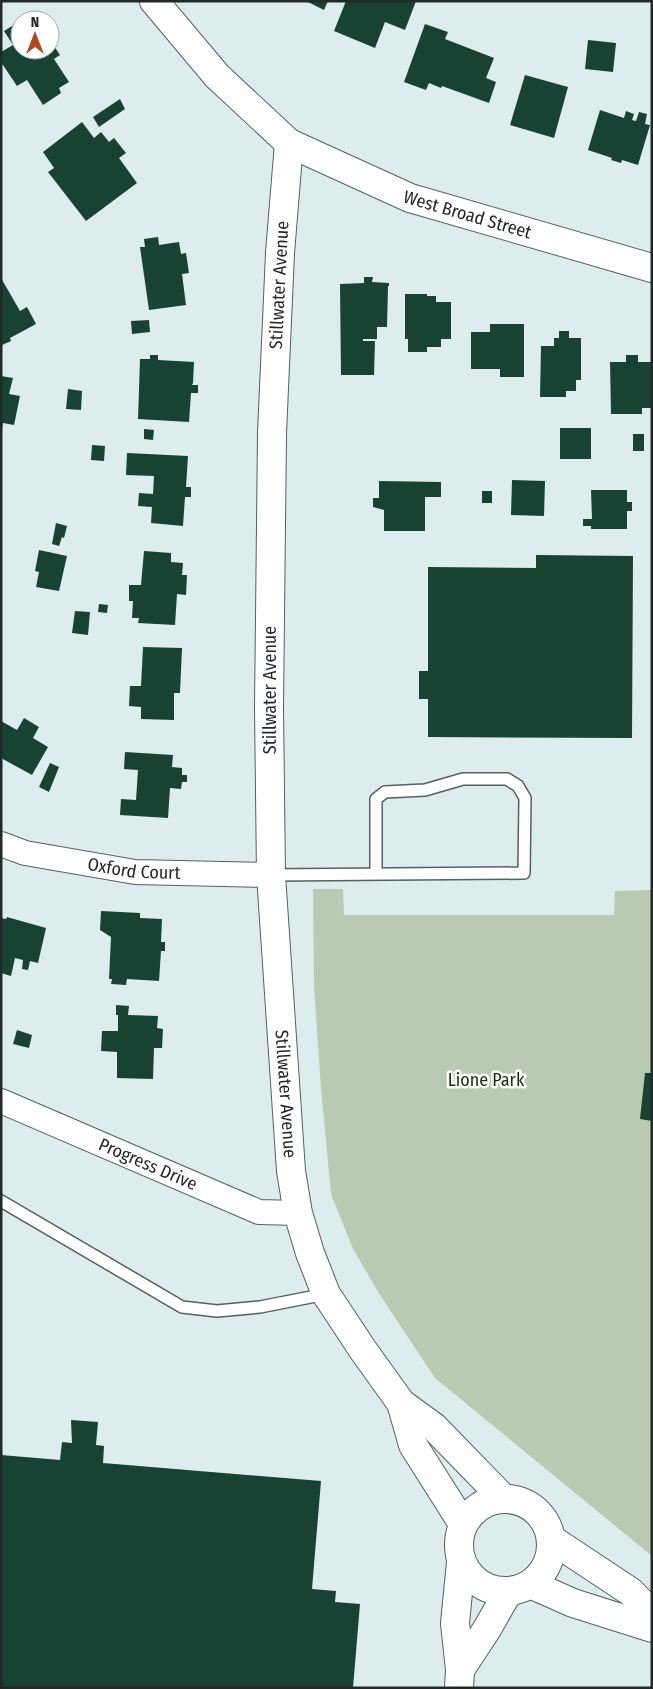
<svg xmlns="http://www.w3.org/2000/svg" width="653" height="1689" viewBox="0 0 653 1689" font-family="'Fira Sans Condensed',sans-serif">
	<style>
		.green { fill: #bacab2 }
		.building { fill: #184333 }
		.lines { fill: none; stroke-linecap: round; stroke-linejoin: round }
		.lane-casing { stroke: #546161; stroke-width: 14 }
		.street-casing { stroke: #546161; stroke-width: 26 }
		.secondary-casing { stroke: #546161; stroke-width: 30 }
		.lane { stroke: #fff; stroke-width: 11 }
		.street { stroke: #fff; stroke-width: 24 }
		.secondary { stroke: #fff; stroke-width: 28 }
		.labels { text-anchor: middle; stroke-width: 5; stroke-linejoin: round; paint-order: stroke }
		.street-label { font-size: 18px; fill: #232929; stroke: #fff }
		.park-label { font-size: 18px; fill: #163400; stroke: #fff }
	</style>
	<rect width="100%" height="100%" fill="#ddecec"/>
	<!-- green -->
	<path class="green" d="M313,889H343L344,915H614L615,891L652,890V1556L435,1378L380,1295L353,1249L331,1194L321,1088L314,986Z"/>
	<!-- building -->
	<g class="building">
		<path d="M306,1H328L324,10Z"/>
		<path d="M346,1H416L405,30L385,22L375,48L334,31Z"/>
		<path d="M31,14L35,20H22Z"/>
		<path d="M20,21V50H50L54,46L60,55L54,59L69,82L59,88L61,93L43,105L27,80L17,86L1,62V52L13,45L4,31Z"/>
		<path d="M425,24L448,32L445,39L494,58L486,78L496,82L489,103L442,86L441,88L429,83L426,90L404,82Z"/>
		<path d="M588,40L616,43L613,72L585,69Z"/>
		<path d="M525,75L568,87L554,138L510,125Z"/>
		<path d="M120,99L125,109L99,127L93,117Z"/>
		<path d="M600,110L624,118L626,111L634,114L632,120L636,121L639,112L647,114L645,124L650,125L638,165L622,160L621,163L611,160L612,158L588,150Z"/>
		<path d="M82,122L94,138L101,132L109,142L114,138L126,153L119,158L137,183L86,221L48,172L54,168L43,152Z"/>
		<path d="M158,237L159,245L179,242L181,254L186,253L189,273L182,274L186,305L149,310L140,247H145L144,239Z"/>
		<path d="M364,277H373L372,282L389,283V286H388L387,327H377V339H363V341H375L374,375H341L340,284L364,283Z"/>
		<path d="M1,278L20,311L27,307L36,324L10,338L11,341L2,345Z"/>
		<path d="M405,294H427V296H436V302H451V339H441V347H427V352H408V339H405Z"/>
		<path d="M149,320L150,332L132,334L131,321Z"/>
		<path d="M490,324H524V377H500V369H471V332H490Z"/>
		<path d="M559,331H569V338H581V380H576V391H566V397H540L541,346H554V338H559Z"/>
		<path d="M150,355H158V360L194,362L193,383L192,385H198V393H191L189,422L138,419L140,359H150Z"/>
		<path d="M626,355H638V362H652L651,408H642V414H611L610,362H626Z"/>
		<path d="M1,376L13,378L9,394L20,396L14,425L3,423L2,428Z"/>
		<path d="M68,389L82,391L81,410L66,409Z"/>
		<rect x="560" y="428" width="31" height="31"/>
		<path d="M144,429L154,430L153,440L144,439Z"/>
		<rect x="633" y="434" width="11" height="17"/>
		<path d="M92,445L105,446L104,461L91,460Z"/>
		<path d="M127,453L188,456L186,487H191V497H185L183,526L151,523L152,507L138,506L139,493L153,494L154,476L126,475Z"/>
		<path d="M512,480L545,481L544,516L511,515Z"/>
		<path d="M379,481L441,482V497H425V531H384V510L373,507V498H379Z"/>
		<path d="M591,490H627V502H632V511H627V529H591V526H583V519H592Z"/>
		<rect x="482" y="491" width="10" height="12"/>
		<path d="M56,523L67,526L64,538L62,537L59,546L52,544Z"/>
		<path d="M39,550L67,556L59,591L36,587L39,572L35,571Z"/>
		<path d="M144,551L171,553V562L183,563L182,575H187L186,595L177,594L175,625L138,623L139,618H132L133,601H129V585H141Z"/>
		<path d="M536,555L633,556L632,738L428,737V699H419V671H428V567L536,568Z"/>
		<path d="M99,604L108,605L107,613L98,612Z"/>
		<path d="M75,611L90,612L88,635L72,633Z"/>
		<path d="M143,647L182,648L180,693H174V720L141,719V707L129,706L130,686H141Z"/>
		<path d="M24,718L39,727L33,738L48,747L32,775L1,758V721L17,730Z"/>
		<path d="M125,752L173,755L172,767L182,768V775H187V782H182L181,789L170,788L168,818L120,815L121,799L136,800L138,770L124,769Z"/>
		<path d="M50,763L59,767L49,792L39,787Z"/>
		<path d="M101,911L140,913V918L162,919L161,942H165V951H161L159,981L127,979L126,985L111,984L112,979H109L111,937L100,930Z"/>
		<path d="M7,917L46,928L38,963L30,961L28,970L22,969L23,960L15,958L11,976L1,973V918L6,919Z"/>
		<path d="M116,1005L129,1006L128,1015L158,1016L157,1028L163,1029L162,1048H154L153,1079L117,1078V1052L101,1051L102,1031H118V1015H116Z"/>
		<path d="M17,1030L32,1035L29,1048L13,1044Z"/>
		<path d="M645,1073H652V1121L640,1119Z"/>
		<path d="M71,1420L98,1422L96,1445L104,1446L103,1463L321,1481L312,1589L336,1591L335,1602L360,1604L353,1688H1V1455L60,1460L62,1442L72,1443Z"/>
	</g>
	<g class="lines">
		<!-- lane casing -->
		<g class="lane-casing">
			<g id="lane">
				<path d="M271,875L524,873L525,798L518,786L507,779H463L425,790L385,792L376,799V874"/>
				<path d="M1,1201L182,1307L217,1311L260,1307L326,1294"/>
			</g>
		</g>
		<!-- street casing -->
		<g class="street-casing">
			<g id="street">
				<path id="s1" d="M1,844L25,853L135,872L271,875"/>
				<path id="s2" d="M1,1101L259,1212L298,1213"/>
			</g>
		</g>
		<!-- secondary casing -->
		<g class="secondary-casing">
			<g id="secondary">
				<path id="s3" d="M154,1L217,76L289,143L410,198L652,268"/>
				<path id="s4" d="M289,143L280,253L272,433L269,708L271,875L291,1171L298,1213L310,1253L326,1294L363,1350L401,1403L434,1427L504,1499"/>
				<path d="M401,1403L413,1445L463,1524"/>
				<circle cx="505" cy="1545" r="46"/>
				<path d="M551,1539L631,1592L652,1614"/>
				<path d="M530,1584L573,1603L652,1628"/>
				<path d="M460,1670L487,1629L508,1592"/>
				<path d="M459,1688L460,1670L455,1623L461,1562"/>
			</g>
		</g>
		<!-- lane -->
		<use href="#lane" class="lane"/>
		<!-- street -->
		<use href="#street" class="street"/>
		<!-- secondary -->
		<use href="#secondary" class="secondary"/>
	</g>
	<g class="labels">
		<!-- street labels -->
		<g class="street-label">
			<text dy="6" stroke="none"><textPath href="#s3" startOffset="389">West Broad Street</textPath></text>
			<text transform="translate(279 285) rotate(-87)" y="6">Stillwater Avenue</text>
			<text transform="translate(270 690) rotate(-90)" y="6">Stillwater Avenue</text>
			<text dy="6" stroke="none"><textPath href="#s1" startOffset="136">Oxford Court</textPath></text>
			<text dy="6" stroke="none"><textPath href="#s4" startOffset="952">Stillwater Avenue</textPath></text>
			<text dy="6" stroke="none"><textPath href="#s2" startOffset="160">Progress Drive</textPath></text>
		</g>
		<!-- park labels -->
		<g class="park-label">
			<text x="486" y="1086">Lione Park</text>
		</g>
	</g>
	<!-- border -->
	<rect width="653" height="1689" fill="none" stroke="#232929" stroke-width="5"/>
	<!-- north arrow -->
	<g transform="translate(35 35)"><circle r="24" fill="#ffffff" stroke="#a7a9a9"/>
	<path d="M0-4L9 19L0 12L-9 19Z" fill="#b04a1f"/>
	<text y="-8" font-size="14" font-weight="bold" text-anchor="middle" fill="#232929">N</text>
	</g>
</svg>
